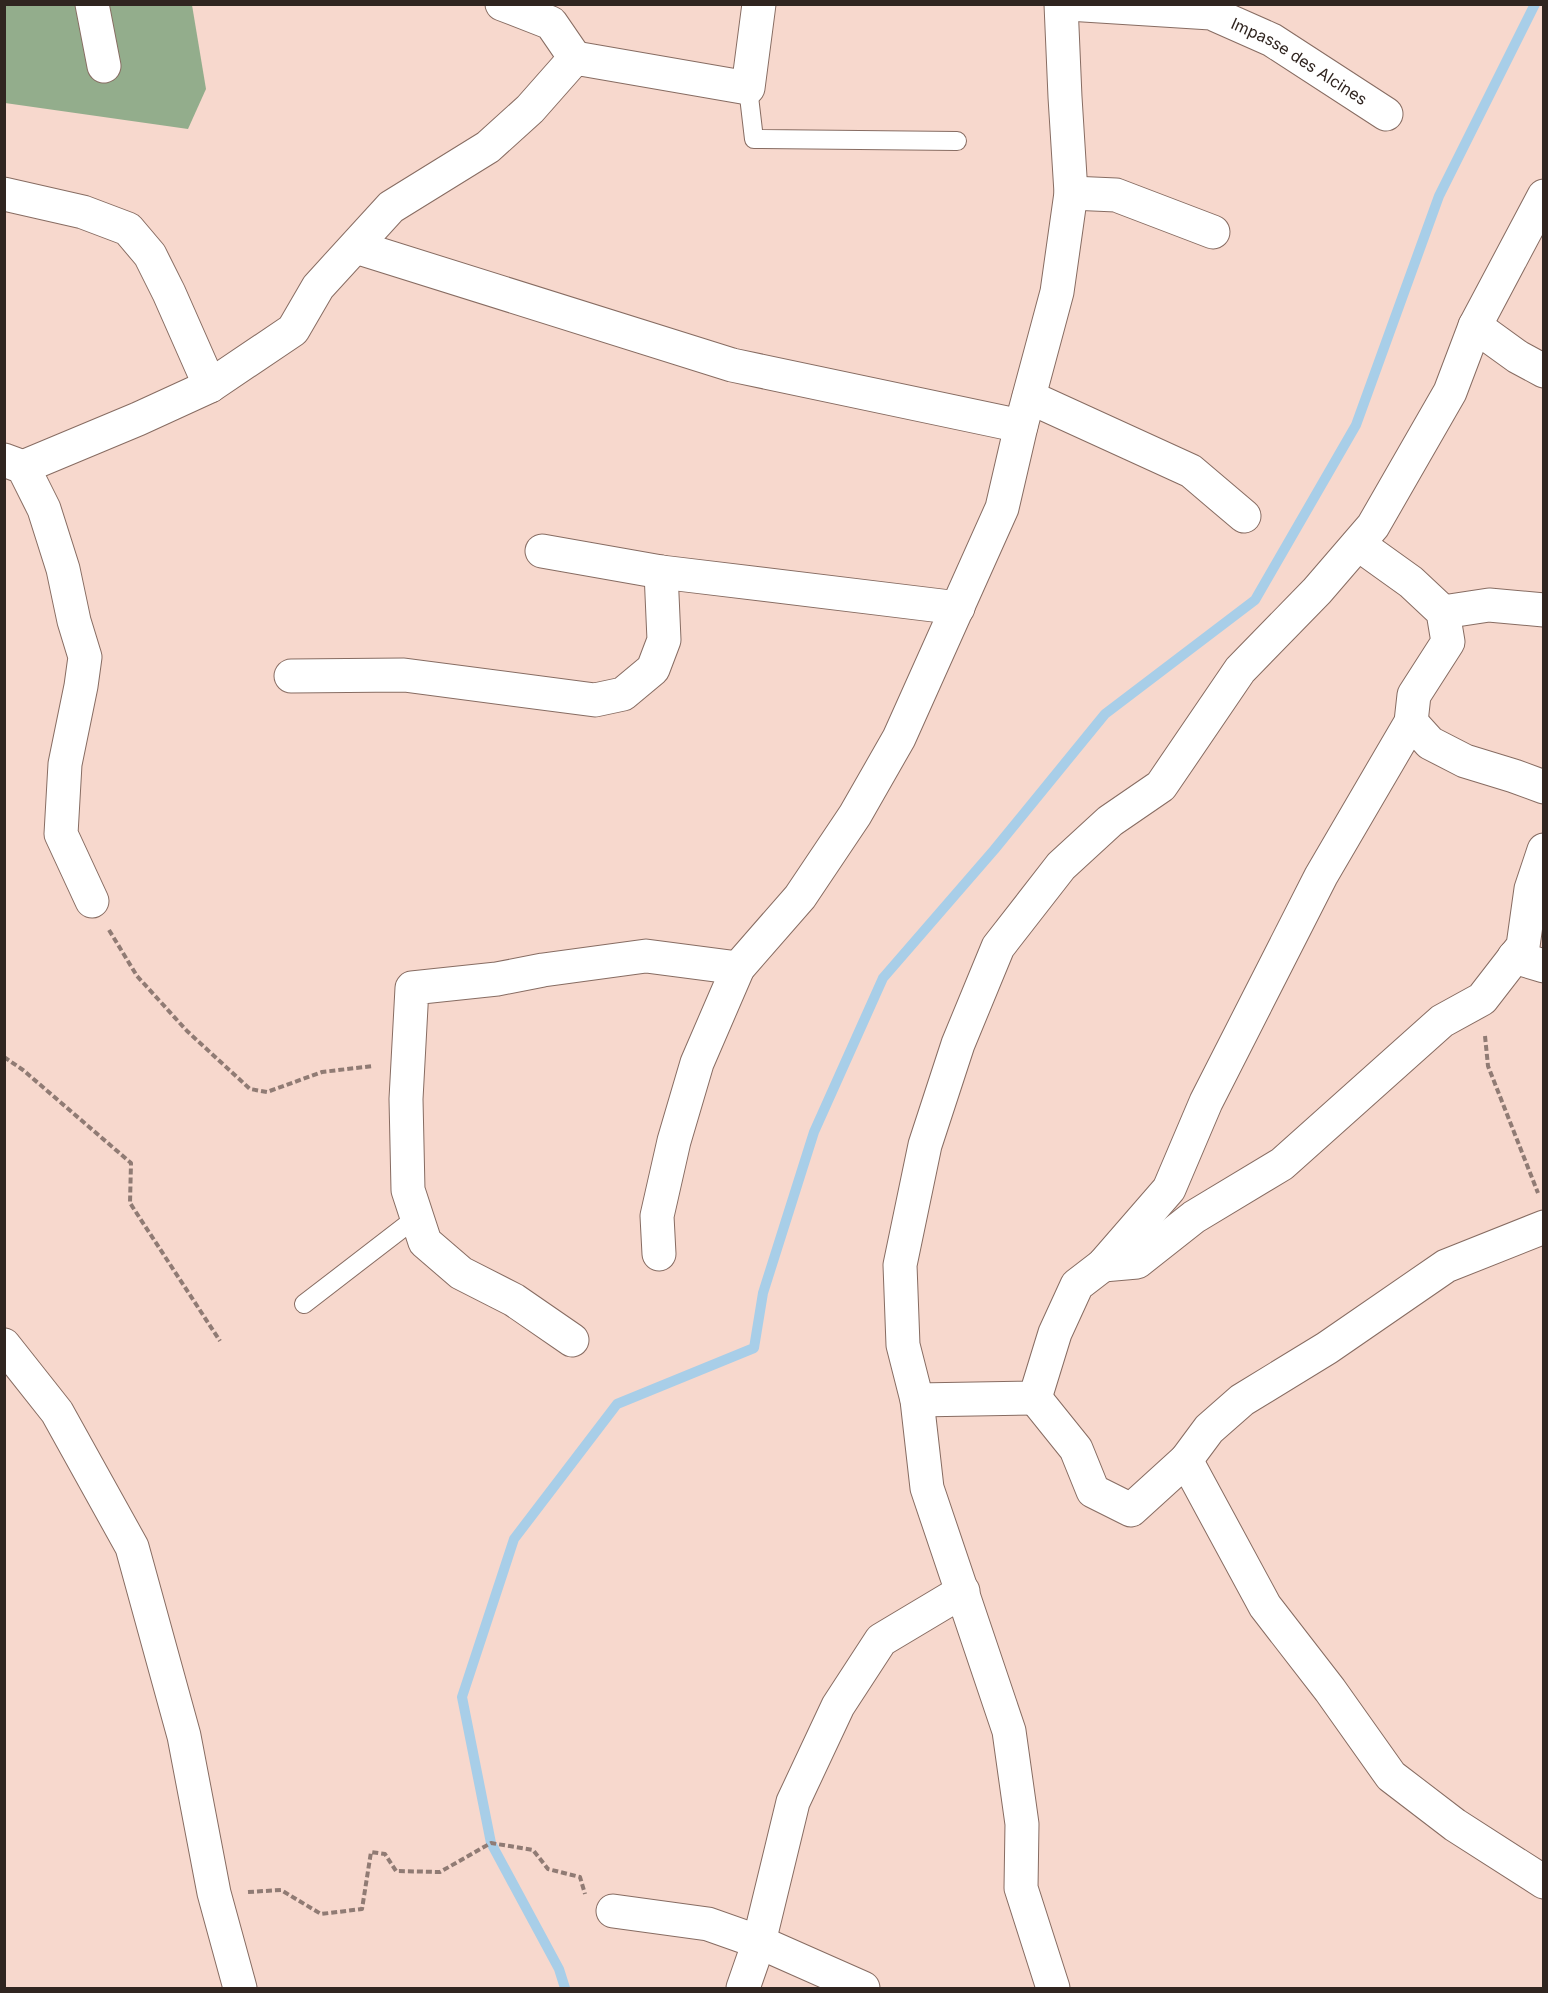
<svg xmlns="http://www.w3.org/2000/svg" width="1548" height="1993" viewBox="0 0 1548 1993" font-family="Inter,sans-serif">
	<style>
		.forest { fill: #93ad8c }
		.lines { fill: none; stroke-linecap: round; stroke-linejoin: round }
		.stream { stroke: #a8cee8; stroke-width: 10 }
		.lane-casing { stroke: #876c62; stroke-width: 20 }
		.street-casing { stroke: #876c62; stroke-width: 35 }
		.path { stroke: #907b74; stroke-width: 4; stroke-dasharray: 6 3; stroke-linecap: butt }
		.lane { stroke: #fff; stroke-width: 18 }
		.street { stroke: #fff; stroke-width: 33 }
		.labels { text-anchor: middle; stroke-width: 4.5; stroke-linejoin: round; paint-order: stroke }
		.street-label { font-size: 16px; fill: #302520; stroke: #f7d8cd }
	</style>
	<rect width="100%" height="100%" fill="#f7d8cd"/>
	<!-- forest -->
	<path class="forest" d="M5,5H192L206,89L188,129L5,103Z"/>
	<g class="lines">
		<!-- stream -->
		<path class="stream" d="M565,1988L559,1969L491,1843L462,1697L514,1539L617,1404L754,1348L763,1293L814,1132L883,978L994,850L1105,714L1255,600L1356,425L1439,196L1535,4"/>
		<!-- lane casing -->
		<g class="lane-casing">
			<g id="lane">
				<path d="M748,88L754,139L957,141"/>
				<path d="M304,1304L417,1217"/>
			</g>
		</g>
		<!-- street casing -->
		<g class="street-casing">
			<g id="street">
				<path d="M92,4L104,66"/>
				<path d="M502,4L551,23L575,58"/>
				<path id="s1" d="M1068,4L1211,13L1272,40L1386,114"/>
				<path d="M1071,193L1116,195L1213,232"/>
				<path d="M4,194L83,212L128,229L150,255L169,293L210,386"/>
				<path d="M356,247L732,365L1021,426"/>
				<path d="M1475,326L1518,357L1544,371"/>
				<path d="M1029,397L1191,471L1244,516"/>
				<path d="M4,460L23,467L44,509L63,569L74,621L85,657L81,686L65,764L61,834L92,901"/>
				<path d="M23,467L138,419L210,386L293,330L318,287L391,207L488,147L530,109L575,58L748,88L759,4"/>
				<path d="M542,551L661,572L958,608"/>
				<path d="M1443,612L1489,605L1544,610"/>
				<path d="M291,676L404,675L595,700L623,694L653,669L664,640L661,572"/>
				<path d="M1411,722L1430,743L1465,761L1514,776L1544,787"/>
				<path d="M1514,957L1544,966"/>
				<path d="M659,1254L657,1216L674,1141L697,1063L738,968L800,897L855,815L899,738L1002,508L1021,426L1057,292L1071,193L1065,97L1061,4"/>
				<path d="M1103,1265L1137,1262L1194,1217L1282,1164L1442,1021L1482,999L1523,946L1531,889L1544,850"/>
				<path d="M572,1340L514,1300L461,1273L425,1242L408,1190L406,1099L412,988L497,979L543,970L646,956L738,968"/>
				<path d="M4,1345L57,1412L132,1547L184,1736L214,1893L240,1988"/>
				<path d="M1035,1398L1076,1449L1093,1491L1131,1510L1186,1460L1265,1606L1330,1690L1391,1776L1455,1825L1544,1882"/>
				<path d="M917,1400L1035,1398L1055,1333L1077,1285L1103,1265L1169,1189L1206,1102L1321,876L1411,722L1414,695L1448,642L1443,612L1411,582L1358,544"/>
				<path d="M1186,1460L1209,1429L1242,1400L1327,1348L1446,1266L1544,1227"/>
				<path d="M613,1911L708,1924L759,1942L863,1988"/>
				<path d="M743,1988L759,1942L793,1802L838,1706L881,1640L963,1591"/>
				<path d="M1053,1988L1021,1888L1022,1824L1009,1731L927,1488L917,1400L903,1345L900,1265L925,1145L958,1044L998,947L1061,866L1110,821L1161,786L1240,670L1317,591L1373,526L1450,392L1475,326L1544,196"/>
			</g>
		</g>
		<!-- path -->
		<g class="path">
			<path d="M109,930L137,976L187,1031L250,1089L267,1092L322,1072L373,1066"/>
			<path d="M1485,1036L1488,1066L1538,1193"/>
			<path d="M4,1057L23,1070L131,1163L130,1203L220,1341"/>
			<path d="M248,1892L281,1890L321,1914L362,1909L371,1852L385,1854L396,1871L440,1872L491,1843L533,1850L548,1869L580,1877L585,1894"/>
		</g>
		<!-- lane -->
		<use href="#lane" class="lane"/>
		<!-- street -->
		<use href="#street" class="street"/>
	</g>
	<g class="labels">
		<!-- street labels -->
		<g class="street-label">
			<text dy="6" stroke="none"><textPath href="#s1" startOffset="244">Impasse des Alcines</textPath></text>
		</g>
	</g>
	<!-- border -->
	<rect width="1548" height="1993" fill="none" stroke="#302520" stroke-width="12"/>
</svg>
